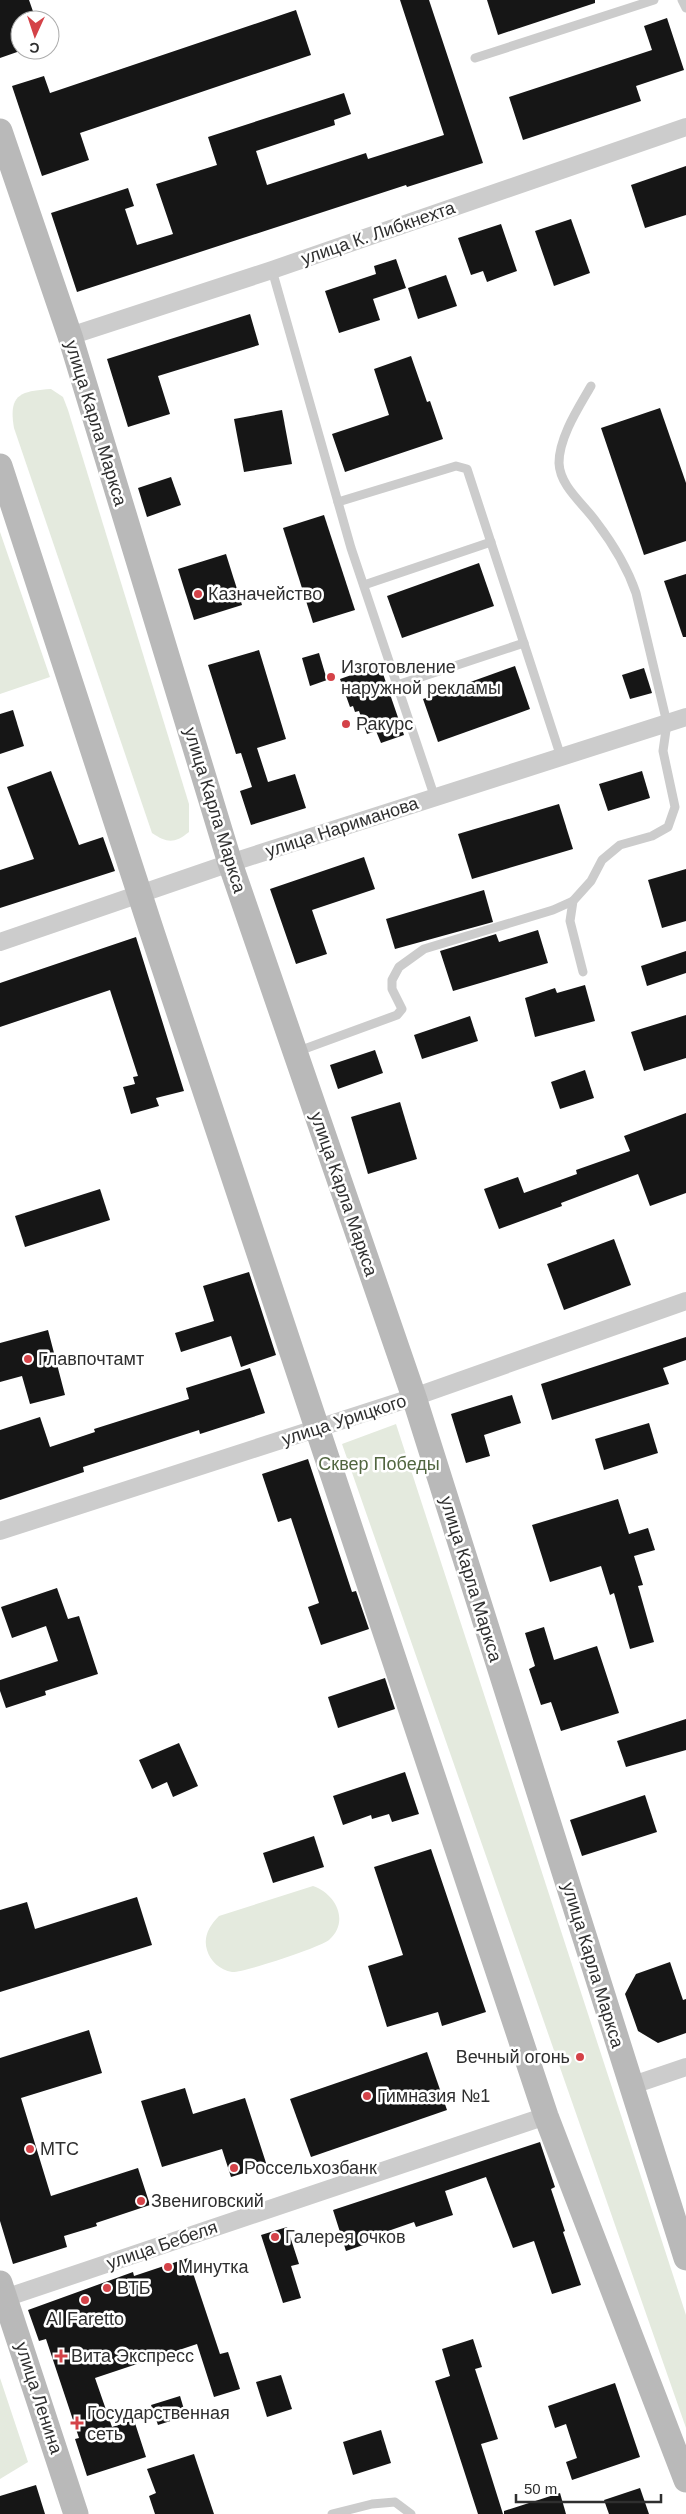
<svg xmlns="http://www.w3.org/2000/svg" width="686" height="2514" viewBox="0 0 686 2514" font-family="Arial,sans-serif">
	<style>
		.green { fill: #e4eade }
		.building { fill: #161616 }
		.lines { fill: none; stroke-linecap: round; stroke-linejoin: round }
		.lane { stroke: #ccc; stroke-width: 9 }
		.street { stroke: #ccc; stroke-width: 18 }
		.secondary { stroke: #b9b9b9; stroke-width: 25 }
		.poi-dot { fill: #d44248; stroke: #fff; stroke-width: 2 }
		.labels { text-anchor: middle; stroke-width: 5; stroke-linejoin: round; paint-order: stroke }
		.street-label { font-size: 18px; fill: #2f2f2f; stroke: #fff }
		.poi-label { font-size: 18px; fill: #2f2f2f; stroke: #fff; text-anchor: start }
		.park-label { font-size: 18px; fill: #516640; stroke: #fff }
	</style>
	<rect width="100%" height="100%" fill="#fff"/>
	<!-- green -->
	<g class="green">
		<path d="M51,389L63,397L68,410L189,804V832C174,844 167,843 152,833L14,428C8,394 21,391 51,389Z"/>
		<path d="M0,532L50,677L0,694Z"/>
		<path d="M396,1424L686,2315V2428L342,1444Z"/>
		<path d="M313,1886C336,1894 350,1921 329,1940C321,1947 243,1973 232,1972C220,1970 210,1961 207,1950C203,1937 209,1926 219,1916Z"/>
		<path d="M0,2378L28,2462L0,2479Z"/>
	</g>
	<!-- building -->
	<g class="building">
		<path d="M0,0H29L36,20H20V51L0,58Z"/>
		<path d="M400,0H429L483,163L407,187L406,185L77,292L51,213L128,188L134,206L125,209L137,245L173,234L156,184L217,165L208,137L344,93L351,114L334,120L335,125L256,151L267,185L366,153L368,159L444,135Z"/>
		<path d="M487,0H595V3L498,35Z"/>
		<path d="M296,10L311,55L80,133L89,160L42,176L12,86L44,76L50,93Z"/>
		<path d="M667,18L684,70L636,86L641,101L523,140L509,97L652,50L644,26Z"/>
		<path d="M686,166V215L645,228L631,185Z"/>
		<path d="M571,219L590,273L554,286L535,231Z"/>
		<path d="M501,224L517,271L487,282L483,271L471,275L458,238Z"/>
		<path d="M396,259L406,288L373,299L380,320L339,333L325,291L376,274L374,266Z"/>
		<path d="M446,275L457,306L418,319L408,288Z"/>
		<path d="M250,314L259,345L158,376L170,414L128,427L107,359Z"/>
		<path d="M411,356L427,402L430,401L443,439L345,472L332,434L389,415L374,369Z"/>
		<path d="M660,408L686,483V541L644,555L601,428Z"/>
		<path d="M282,410L292,464L244,472L234,419Z"/>
		<path d="M171,477L181,505L147,517L138,488Z"/>
		<path d="M324,515L355,610L313,623L283,528Z"/>
		<path d="M226,554L242,605L194,620L178,569Z"/>
		<path d="M479,563L494,606L402,638L387,596Z"/>
		<path d="M686,574V637H683L664,581Z"/>
		<path d="M259,650L286,739L257,748L268,782L295,774L306,808L251,825L240,791L252,787L241,753L236,754L208,665Z"/>
		<path d="M319,653L327,680L310,686L302,658Z"/>
		<path d="M380,665L404,735L381,743L376,731L367,734L359,711L355,712L353,706L350,707L340,679Z"/>
		<path d="M515,666L530,709L438,742L423,699Z"/>
		<path d="M644,668L652,693L630,699L622,675Z"/>
		<path d="M13,710L24,746L0,754V714Z"/>
		<path d="M51,771L79,845L103,837L115,871L0,908V870L34,859L7,787Z"/>
		<path d="M642,771L650,798L608,811L599,784Z"/>
		<path d="M559,804L573,849L472,879L458,834Z"/>
		<path d="M364,857L375,889L312,910L327,954L296,964L270,889Z"/>
		<path d="M686,869V921L662,928L648,880Z"/>
		<path d="M484,890L493,922L395,949L386,919Z"/>
		<path d="M538,930L548,963L453,991L440,951L496,934L499,942Z"/>
		<path d="M136,937L184,1091L156,1098L159,1106L131,1114L123,1087L135,1084L133,1077L138,1076L110,990L0,1027V983Z"/>
		<path d="M686,951V973L647,986L641,966Z"/>
		<path d="M585,985L595,1021L535,1037L525,998L555,988L557,993Z"/>
		<path d="M686,1015V1058L644,1071L631,1032Z"/>
		<path d="M470,1016L478,1041L422,1059L414,1035Z"/>
		<path d="M375,1050L383,1073L338,1089L330,1065Z"/>
		<path d="M585,1070L594,1098L560,1109L551,1082Z"/>
		<path d="M400,1102L417,1159L368,1174L351,1117Z"/>
		<path d="M686,1113V1193L650,1206L638,1174L561,1203L562,1206L499,1229L484,1189L518,1177L524,1193L577,1174L576,1170L630,1151L624,1136Z"/>
		<path d="M100,1189L110,1220L25,1247L15,1216Z"/>
		<path d="M614,1239L631,1285L564,1310L547,1264Z"/>
		<path d="M249,1272L276,1355L241,1367L231,1336L181,1352L175,1333L214,1321L203,1286Z"/>
		<path d="M48,1330L65,1395L30,1404L22,1376L0,1382V1343Z"/>
		<path d="M686,1337V1360L663,1368L669,1384L552,1420L541,1384Z"/>
		<path d="M250,1368L265,1413L200,1434L199,1430L83,1467L84,1472L0,1500V1430L40,1417L50,1447L95,1432L94,1429L189,1399L186,1388Z"/>
		<path d="M512,1395L521,1423L484,1435L490,1456L466,1463L451,1414Z"/>
		<path d="M649,1423L658,1453L604,1470L595,1439Z"/>
		<path d="M308,1459L352,1592L356,1591L369,1629L321,1645L308,1607L319,1603L291,1518L278,1522L262,1474Z"/>
		<path d="M618,1499L629,1534L648,1528L655,1550L634,1556L643,1585L638,1586L654,1642L630,1649L614,1593L610,1595L601,1566L550,1582L532,1525Z"/>
		<path d="M57,1588L68,1619L79,1616L98,1674L45,1691L46,1695L6,1708L0,1691V1680L58,1661L46,1626L12,1638L1,1607Z"/>
		<path d="M544,1627L554,1660L597,1646L619,1713L561,1731L551,1702L541,1705L529,1669L535,1666L525,1633Z"/>
		<path d="M385,1678L395,1709L338,1728L328,1697Z"/>
		<path d="M686,1719V1750L626,1767L617,1741Z"/>
		<path d="M179,1743L198,1786L173,1797L167,1782L152,1789L139,1760Z"/>
		<path d="M405,1772L419,1814L392,1822L389,1814L372,1819L371,1815L343,1825L333,1796Z"/>
		<path d="M645,1795L657,1832L582,1856L570,1820Z"/>
		<path d="M314,1836L324,1867L273,1883L263,1853Z"/>
		<path d="M431,1849L486,2012L442,2026L438,2012L387,2027L368,1966L403,1955L374,1867Z"/>
		<path d="M137,1897L152,1945L0,1992V1910L27,1902L35,1929Z"/>
		<path d="M670,1962L683,2000L686,1999V2033L658,2043L638,2031L625,1994L636,1974Z"/>
		<path d="M89,2030L102,2073L21,2098L51,2196L138,2168L150,2205L96,2223L97,2226L64,2236L67,2247L13,2264L0,2221V2058Z"/>
		<path d="M427,2052L447,2110L311,2157L290,2099Z"/>
		<path d="M185,2088L193,2114L245,2098L267,2166L231,2177L222,2149L162,2167L141,2101Z"/>
		<path d="M540,2142L555,2187L551,2189L565,2231L563,2232L581,2285L552,2294L534,2241L513,2248L486,2177L445,2191L453,2215L416,2227L414,2222L368,2238L369,2243L346,2251L333,2210Z"/>
		<path d="M287,2227L299,2264L291,2266L301,2298L283,2303L261,2235Z"/>
		<path d="M188,2258L220,2354L228,2352L240,2389L214,2397L197,2344L95,2378L112,2427L134,2420L146,2457L87,2476L75,2439L79,2438L46,2339L39,2341L28,2310L133,2272L134,2276Z"/>
		<path d="M473,2339L482,2367L475,2369L498,2439L481,2444L503,2514H478L435,2381L450,2376L442,2349Z"/>
		<path d="M281,2375L292,2409L267,2417L256,2382Z"/>
		<path d="M615,2383L640,2457L572,2480L566,2462L577,2458L566,2424L555,2428L548,2406Z"/>
		<path d="M180,2396L186,2416L158,2425L151,2405Z"/>
		<path d="M381,2430L391,2463L353,2475L343,2442Z"/>
		<path d="M194,2454L214,2514H155L149,2496L156,2493L147,2469Z"/>
		<path d="M36,2485L45,2514H0V2496Z"/>
		<path d="M640,2488L649,2514H609L604,2500Z"/>
		<path d="M560,2493L566,2514H504V2511Z"/>
	</g>
	<g class="lines">
		<!-- lane -->
		<g class="lane">
			<path d="M682,0L686,8"/>
			<path d="M475,58L654,0"/>
			<path d="M272,270L351,548L435,798"/>
			<path d="M338,502L456,466L467,469L561,757"/>
			<path d="M364,585L491,542"/>
			<path d="M397,685L524,643"/>
			<path d="M583,972L570,921L573,901L591,881L602,860L620,845L652,836L668,827L675,807L663,751L667,723L636,593C627,567 613,544 597,523C584,504 560,487 559,463C559,437 579,407 591,386"/>
			<path d="M296,1052L397,1015L402,1009L392,989V980L399,967L424,949L553,910L573,901"/>
			<path d="M332,2514L372,2504L395,2502L411,2514"/>
		</g>
		<!-- street -->
		<g class="street">
			<path d="M70,336L272,270L686,127"/>
			<path d="M0,942L230,863L686,717"/>
			<path d="M0,1531L414,1397L686,1301"/>
			<path d="M630,2086L686,2067"/>
			<path d="M5,2298L546,2116"/>
		</g>
		<!-- secondary -->
		<g class="secondary">
			<path d="M0,131L70,336L230,863L414,1397L686,2258"/>
			<path d="M0,466L152,932L546,2116L686,2480"/>
			<path d="M0,2283L76,2514"/>
		</g>
	</g>
	<!-- markers -->
	<g class="poi-dot">
		<circle cx="198" cy="594" r="5"/>
		<circle cx="331" cy="677" r="5"/>
		<circle cx="346" cy="724" r="5"/>
		<circle cx="28" cy="1359" r="5"/>
		<circle cx="580" cy="2057" r="5"/>
		<circle cx="367" cy="2096" r="5"/>
		<circle cx="30" cy="2149" r="5"/>
		<circle cx="234" cy="2168" r="5"/>
		<circle cx="141" cy="2201" r="5"/>
		<circle cx="275" cy="2237" r="5"/>
		<circle cx="168" cy="2267" r="5"/>
		<circle cx="107" cy="2288" r="5"/>
		<circle cx="85" cy="2300" r="5"/>
		<path d="M58.5 2348.5h5v5h5v5h-5v5h-5v-5h-5v-5h5z"/>
		<path d="M74.5 2415.5h5v5h5v5h-5v5h-5v-5h-5v-5h5z"/>
	</g>
	<g class="labels">
		<!-- street labels -->
		<g class="street-label">
			<text transform="translate(378 233) rotate(-19)" y="6">улица К. Либкнехта</text>
			<text transform="translate(96 423) rotate(73)" y="6">улица Карла Маркса</text>
			<text transform="translate(215 810) rotate(73)" y="6">улица Карла Маркса</text>
			<text transform="translate(342 827) rotate(-18)" y="6">улица Нариманова</text>
			<text transform="translate(344 1194) rotate(71)" y="6">улица Карла Маркса</text>
			<text transform="translate(344 1420) rotate(-18)" y="6">улица Урицкого</text>
			<text transform="translate(471 1579) rotate(73)" y="6">улица Карла Маркса</text>
			<text transform="translate(593 1965) rotate(73)" y="6">улица Карла Маркса</text>
			<text transform="translate(162 2245) rotate(-19)" y="6">улица Бебеля</text>
			<text transform="translate(39 2398) rotate(72)" y="6">улица Ленина</text>
		</g>
		<!-- poi labels -->
		<g class="poi-label">
			<text x="208" y="600">Казначейство</text>
			<text x="341" y="673">Изготовление<tspan x="341" dy="21">наружной рекламы</tspan></text>
			<text x="356" y="730">Ракурс</text>
			<text x="38" y="1365">Главпочтамт</text>
			<text x="570" y="2063" text-anchor="end">Вечный огонь</text>
			<text x="377" y="2102">Гимназия №1</text>
			<text x="40" y="2155">МТС</text>
			<text x="244" y="2174">Россельхозбанк</text>
			<text x="151" y="2207">Звениговский</text>
			<text x="285" y="2243">Галерея очков</text>
			<text x="178" y="2273">Минутка</text>
			<text x="117" y="2294">ВТБ</text>
			<text x="85" y="2325" text-anchor="middle">Al Faretto</text>
			<text x="71" y="2362">Вита Экспресс</text>
			<text x="87" y="2419">Государственная<tspan x="87" dy="21">сеть</tspan></text>
		</g>
		<!-- park labels -->
		<g class="park-label">
			<text x="379" y="1470">Сквер Победы</text>
		</g>
	</g>
	<!-- north arrow -->
	<g transform="translate(35 35) rotate(183)"><circle r="24" fill="#ffffff" stroke="#acacac"/>
	<path d="M0-4L9 19L0 12L-9 19Z" fill="#d44248"/>
	<text y="-8" font-size="14" font-weight="bold" text-anchor="middle" fill="#2f2f2f">С</text>
	</g>
	<!-- scale -->
	<path d="M516 2494v8h145v-8" fill="none" stroke="#2f2f2f" stroke-width="2.5"/>
	<text x="524" y="2494" font-size="15" fill="#2f2f2f" stroke="#ffffff" stroke-width="4" paint-order="stroke">50 m</text>
</svg>
